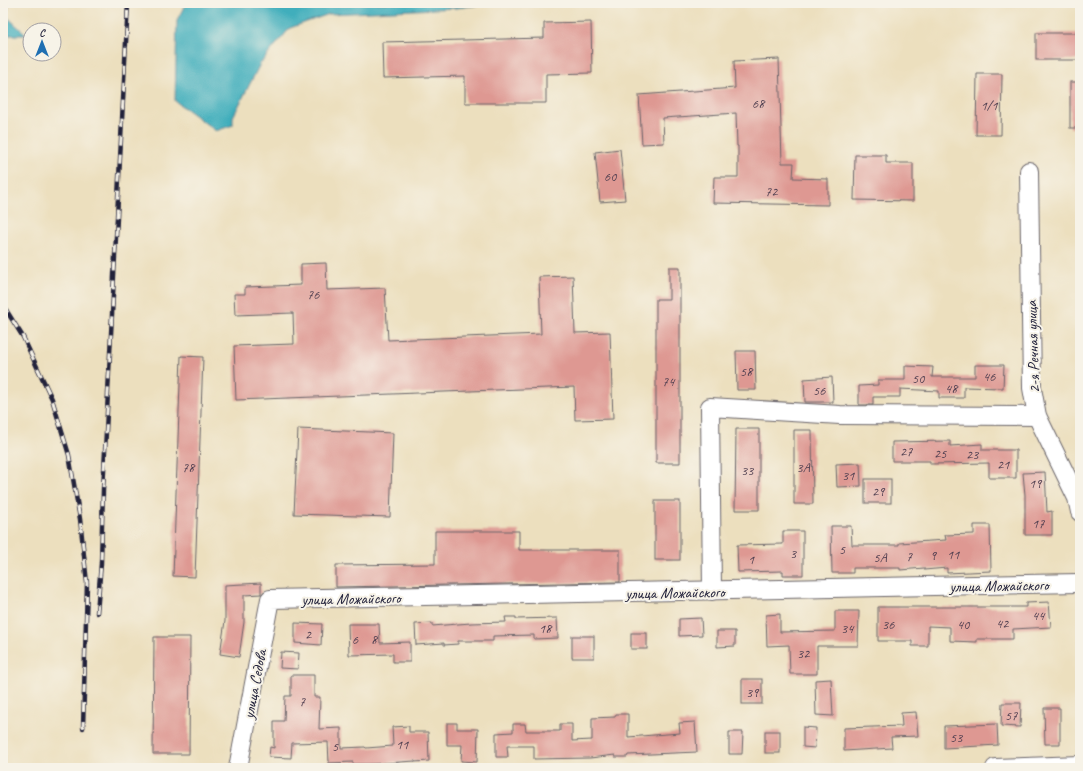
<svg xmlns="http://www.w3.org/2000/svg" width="1083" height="771" viewBox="0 0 1083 771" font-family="Caveat,sans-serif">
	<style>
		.water { fill: #3faebc; stroke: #30687c }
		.building { fill: #de9892 }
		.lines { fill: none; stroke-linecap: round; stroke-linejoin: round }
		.minor-casing { stroke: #696469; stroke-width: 20 }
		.minor { stroke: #fff; stroke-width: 18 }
		.rail-casing { stroke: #22223b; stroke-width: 4.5 }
		.rail { stroke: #f7f3e8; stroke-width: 3; stroke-dasharray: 9; stroke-linecap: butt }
		.labels { text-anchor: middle; stroke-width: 4; stroke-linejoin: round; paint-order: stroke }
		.number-label { font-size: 14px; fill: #514051 }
		.street-label { font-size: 16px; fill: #22223b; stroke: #f7f3e8 }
	</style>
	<rect width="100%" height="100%" fill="#f7f3e8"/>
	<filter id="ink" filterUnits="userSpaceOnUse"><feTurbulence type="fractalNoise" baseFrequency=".025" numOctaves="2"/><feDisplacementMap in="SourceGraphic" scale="8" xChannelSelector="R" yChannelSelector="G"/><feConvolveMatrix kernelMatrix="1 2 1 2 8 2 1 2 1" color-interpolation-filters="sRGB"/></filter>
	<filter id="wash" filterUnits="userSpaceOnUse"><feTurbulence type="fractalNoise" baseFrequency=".012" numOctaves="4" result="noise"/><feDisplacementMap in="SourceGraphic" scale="16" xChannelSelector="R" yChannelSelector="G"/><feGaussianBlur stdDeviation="0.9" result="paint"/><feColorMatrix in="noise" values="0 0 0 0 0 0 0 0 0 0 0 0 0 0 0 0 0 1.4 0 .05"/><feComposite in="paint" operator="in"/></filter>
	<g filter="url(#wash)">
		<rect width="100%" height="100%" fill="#ecdfbe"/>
		<!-- water -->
		<g class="water">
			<path d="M3,3H9L6,16L27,35H3Z"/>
			<path d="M186,3H496L456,8L329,14L290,28L260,64L233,117V125L216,131L175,101L177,20Z"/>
		</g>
		<g id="blocks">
			<!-- building -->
			<g class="building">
				<path d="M591,22L592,73L546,74V103H465V76L383,78L382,42L544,38V23Z"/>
				<rect x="1036" y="33" width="44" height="27"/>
				<path d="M779,59L782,163H794L793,178L828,179V205L713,203L714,177H738V146H737L736,113L663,118L664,143L642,144L639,95L735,88L734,61Z"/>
				<path d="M977,74H1002L1001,135H976Z"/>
				<rect x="1070" y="82" width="10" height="46"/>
				<path d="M620,149L625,200L600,202L595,152Z"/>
				<path d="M855,155H886V163H913V201L854,200Z"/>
				<path d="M326,263L327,290L385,288L388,340L541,334L539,277L573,276L575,333L610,332L613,419L575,420L574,387L236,400L234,346L294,344L293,313L235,315L234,294H245V287L301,285V264Z"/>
				<path d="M669,267H680V463H656V299H669Z"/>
				<path d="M736,351H755L756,390H737Z"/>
				<path d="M181,356L203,357L195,577L173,576Z"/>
				<path d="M975,365H1004L1003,388L964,387V398H939V391L900,389V397H873V405H859V386L878,385V380H905V366L933,367L932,377H975Z"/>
				<path d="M832,377L833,402H805L804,379Z"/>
				<path d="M298,429L393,433L390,517L294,514Z"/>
				<path d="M736,429H759V510H735Z"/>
				<path d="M794,430H812L813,504H794Z"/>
				<path d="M950,441V446L982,444V450H1016V478H989V463L930,464V461H892V442Z"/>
				<path d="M860,463L861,486L837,487L836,464Z"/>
				<path d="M1045,472L1047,512L1052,511V535H1025V495L1023,473Z"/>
				<rect x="865" y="479" width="26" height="24"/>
				<rect x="655" y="501" width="25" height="59"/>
				<path d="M974,525H990L991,571L947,573V568L924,570V568L900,570V568H853V573H832L831,526H851L852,545H899V543L946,540L945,535L974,534Z"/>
				<path d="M435,531H519V550H620V582L336,587V565L435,564Z"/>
				<path d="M783,531H803V575H783V571L738,572L737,545L783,544Z"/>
				<path d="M261,583V594L244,595V622L239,657L220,654L225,621V585Z"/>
				<path d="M1049,602L1051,627L1013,629V639H977V642L950,641V627L928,626V646H912V641H878V607H1026V603Z"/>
				<path d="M835,611H859L858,646H817V674H790L789,645L767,646L766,615L780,614V632L835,631Z"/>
				<path d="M505,617H516V619L557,618L558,638L534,639V635L493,636V641H458V644L444,645V643L416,645L415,624L432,623V626L471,623L506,622Z"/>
				<path d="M701,618L702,635L679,636V619Z"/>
				<path d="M295,623L322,624L321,645L295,643Z"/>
				<path d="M348,624H379L380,643L410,642V662H393V654L349,655Z"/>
				<path d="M717,631H735V646L717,647Z"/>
				<rect x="631" y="633" width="16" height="16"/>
				<rect x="572" y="636" width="22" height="22"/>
				<path d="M154,637H190L189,754H153Z"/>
				<path d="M281,652L299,653L298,669L280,668Z"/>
				<path d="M291,675H314V697H320L319,729L341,728V748L365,747L366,748L393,746L392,727L409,726V732H428L429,761L415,762V761L370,764H353V762L329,763L328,742L292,743L291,758L269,757L270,747L274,748V721H284L285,696H291Z"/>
				<rect x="742" y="679" width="20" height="25"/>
				<path d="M831,679L833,716L816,715L815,680Z"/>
				<path d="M1002,703H1021L1020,727L1001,726Z"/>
				<path d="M1044,708H1060V744H1045Z"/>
				<path d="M916,712L918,736L891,737L892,748L844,751V728L902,726L901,713Z"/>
				<path d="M616,714H628V737L680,733L679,723L695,722L697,752L628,755L627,757H615V755L590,758L534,759V746H507L508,757H496V733L513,732V724H525L526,731H560V724H572V741L592,740V718L615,717Z"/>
				<path d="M447,723H457V729H478L477,762L461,761L462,745H447Z"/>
				<path d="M997,724L998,745L944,748V726Z"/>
				<path d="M803,727L816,728L815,748L803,747Z"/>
				<rect x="765" y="731" width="15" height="22"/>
				<path d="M729,732H743L742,754H729Z"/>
			</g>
		</g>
	</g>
	<g filter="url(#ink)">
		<use href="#blocks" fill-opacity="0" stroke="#696469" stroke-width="1"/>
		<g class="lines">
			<!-- minor casing -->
			<g class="minor-casing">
				<g id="minor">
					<path d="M1029,171L1032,388L1037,416L1077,498L1080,512"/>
					<path d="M712,591L710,407L840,415L1037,416"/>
					<path d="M238,768L270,599L1080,583"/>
					<path d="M995,768L1080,765"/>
				</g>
			</g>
			<!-- minor -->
			<use href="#minor" class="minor"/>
			<!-- rail casing -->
			<g class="rail-casing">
				<g id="rail">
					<path d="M3,305L23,337L52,399L69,455L80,519L87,583L83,728"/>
					<path d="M97,613L101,563L103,490L128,3"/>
				</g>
			</g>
			<!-- rail -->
			<use href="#rail" class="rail"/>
		</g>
	</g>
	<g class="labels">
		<!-- number labels -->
		<g class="number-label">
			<text x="758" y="108">68</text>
			<text x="989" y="110">1/1</text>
			<text x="610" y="181">60</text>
			<text x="771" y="196">72</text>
			<text x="313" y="299">76</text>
			<text x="746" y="376">58</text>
			<text x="989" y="381">46</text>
			<text x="918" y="383">50</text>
			<text x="668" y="386">74</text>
			<text x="951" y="393">48</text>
			<text x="819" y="395">56</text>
			<text x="906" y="456">27</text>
			<text x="940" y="458">25</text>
			<text x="972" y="459">23</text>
			<text x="1003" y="469">21</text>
			<text x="188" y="472">78</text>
			<text x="803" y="472">3А</text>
			<text x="747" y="475">33</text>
			<text x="848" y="480">31</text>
			<text x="1035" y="488">19</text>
			<text x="878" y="496">29</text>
			<text x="1038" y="528">17</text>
			<text x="842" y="554">5</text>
			<text x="793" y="558">3</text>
			<text x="953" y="559">11</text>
			<text x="933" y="560">9</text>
			<text x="909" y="561">7</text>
			<text x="880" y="562">5А</text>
			<text x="751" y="564">1</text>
			<text x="1038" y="620">44</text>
			<text x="1002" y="628">42</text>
			<text x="888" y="629">36</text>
			<text x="963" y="629">40</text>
			<text x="545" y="633">18</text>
			<text x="847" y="633">34</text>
			<text x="308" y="639">2</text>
			<text x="355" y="644">6</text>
			<text x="374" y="644">8</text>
			<text x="803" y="658">32</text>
			<text x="752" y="697">39</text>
			<text x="302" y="706">7</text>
			<text x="1011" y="720">57</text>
			<text x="956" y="742">53</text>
			<text x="402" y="749">11</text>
			<text x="335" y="751">5</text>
		</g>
		<!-- street labels -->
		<g class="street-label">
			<text transform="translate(1032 347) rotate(-92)" y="6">2-я Речная улица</text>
			<text transform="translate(999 585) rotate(-1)" y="6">улица Можайского</text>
			<text transform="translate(675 592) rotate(-1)" y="6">улица Можайского</text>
			<text transform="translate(351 598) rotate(-1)" y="6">улица Можайского</text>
			<text transform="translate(254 684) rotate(-79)" y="6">улица Седова</text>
		</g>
	</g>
	<!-- margin -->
	<rect width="1083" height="771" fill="none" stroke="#f7f3e8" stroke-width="16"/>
	<!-- north arrow -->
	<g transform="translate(42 42)"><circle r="19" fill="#f7f3e8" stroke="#a29fa3"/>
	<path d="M0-3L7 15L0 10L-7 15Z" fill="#1f6fb2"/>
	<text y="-6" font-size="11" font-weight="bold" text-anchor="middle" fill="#22223b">С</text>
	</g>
</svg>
